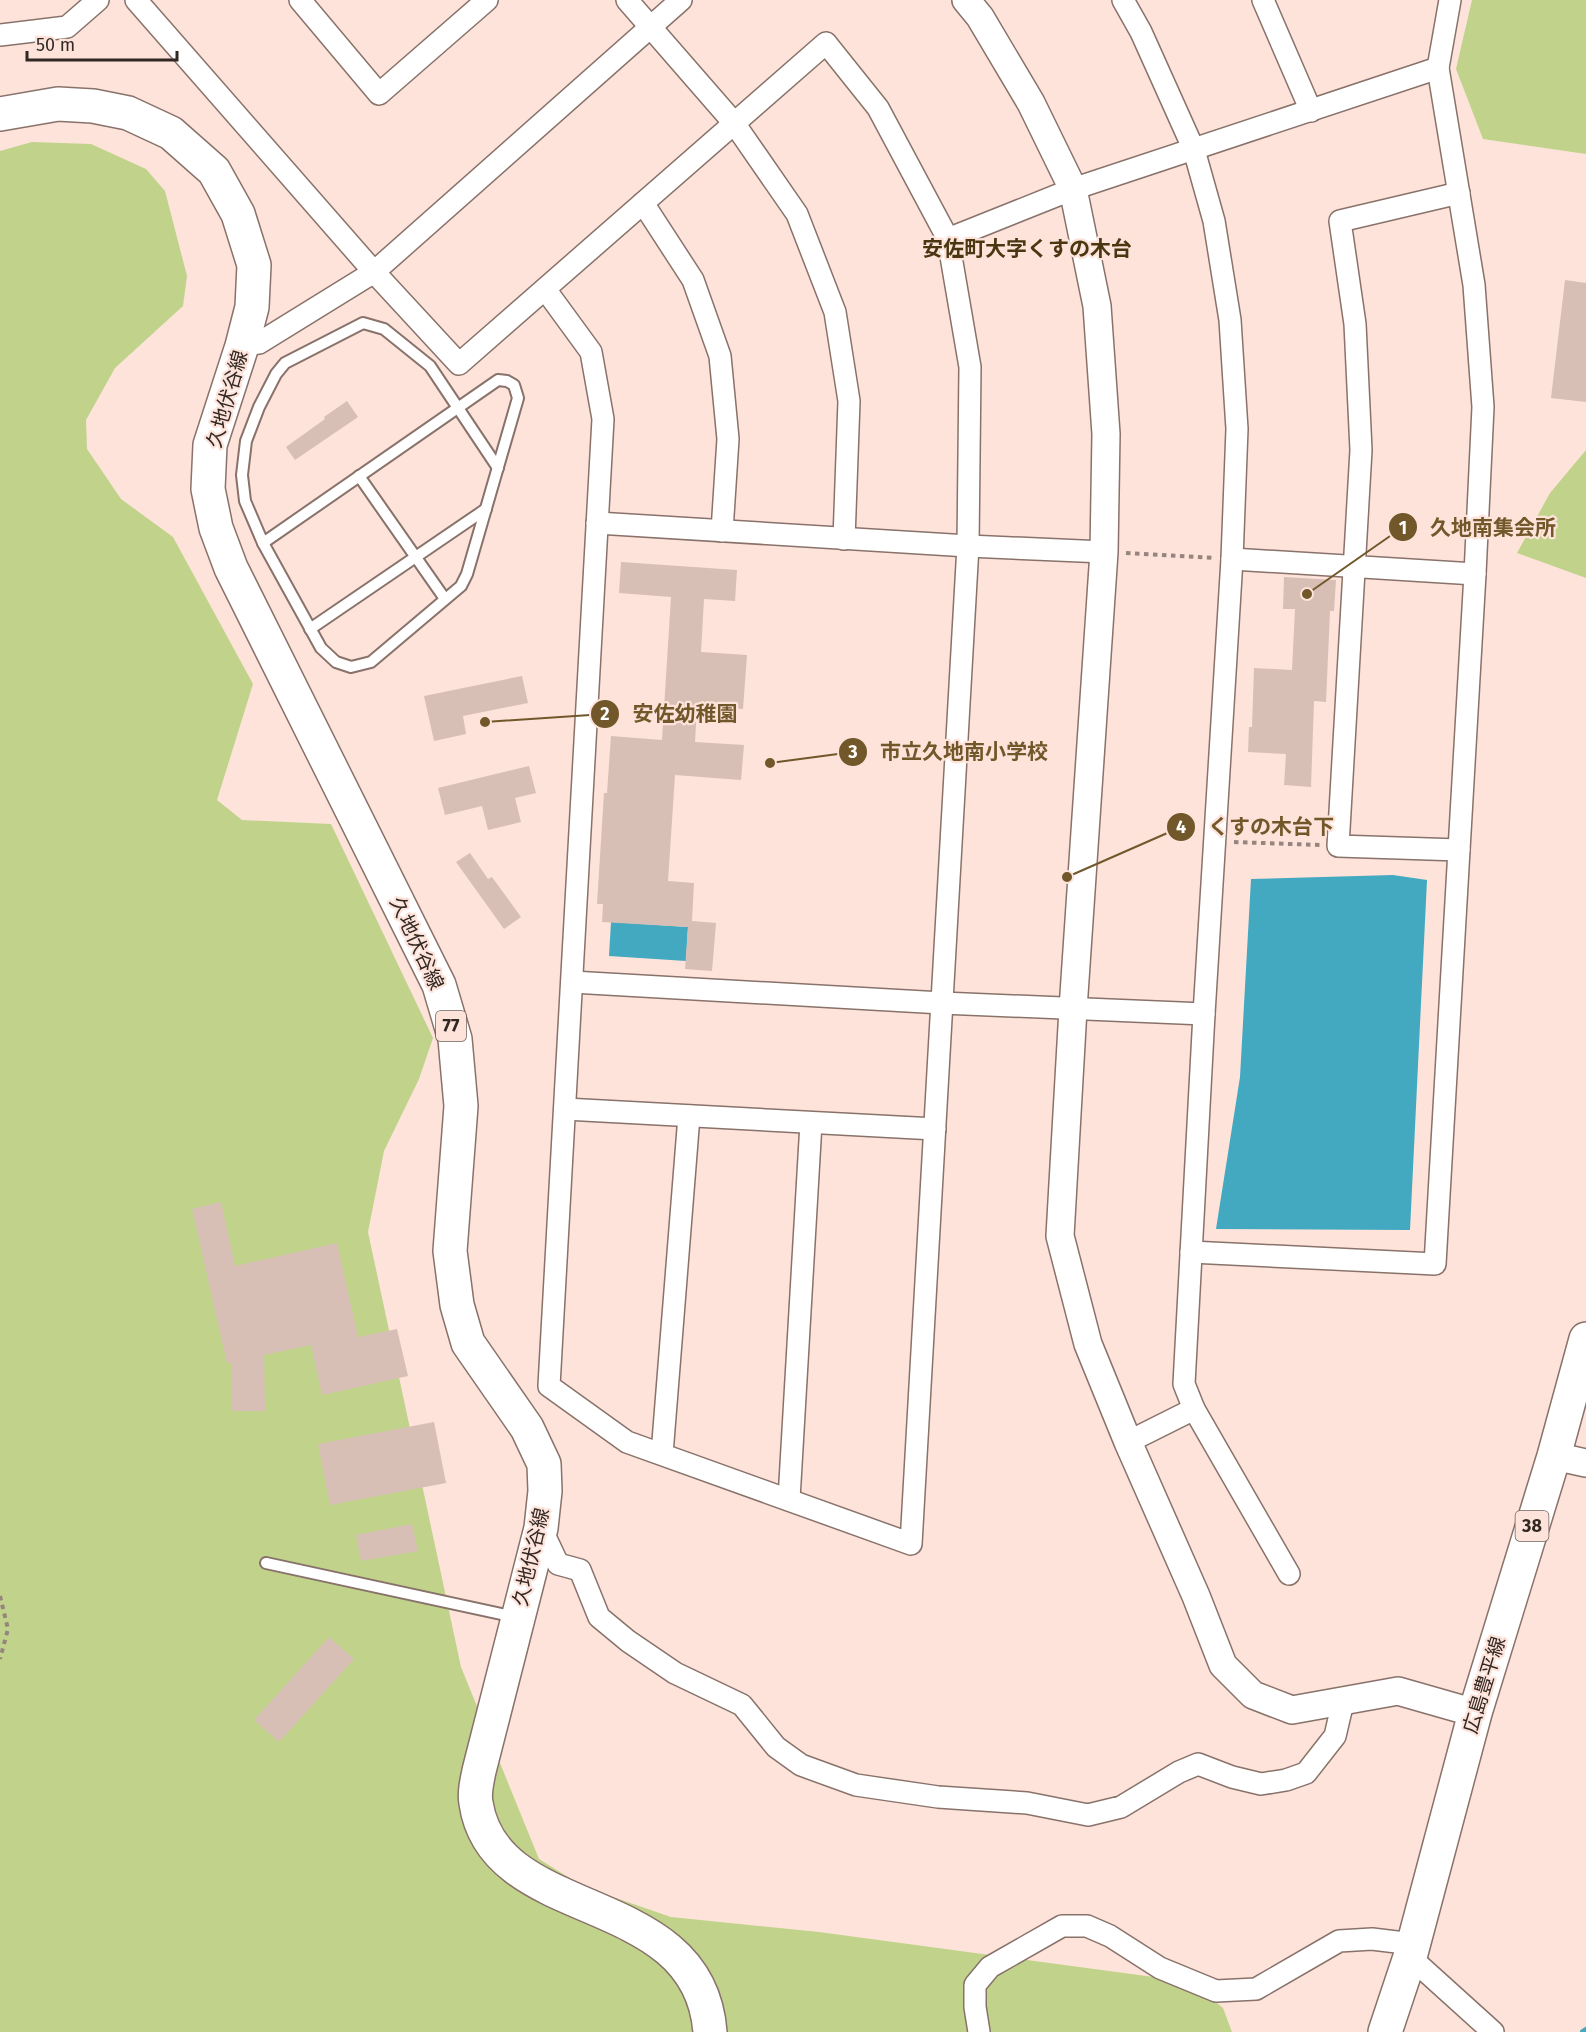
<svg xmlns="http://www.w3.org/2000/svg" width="1586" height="2032" viewBox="0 0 1586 2032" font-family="'Fira Sans','Noto Sans JP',sans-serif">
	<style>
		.green { fill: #c1d38b }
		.water { fill: #42a9c0 }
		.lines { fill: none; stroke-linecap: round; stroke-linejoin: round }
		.stream { stroke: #42a9c0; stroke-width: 6 }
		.building { fill: #d7bfb6 }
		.service-casing { stroke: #88726a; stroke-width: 14 }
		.minor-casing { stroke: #88726a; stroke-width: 24 }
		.tertiary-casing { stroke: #88726a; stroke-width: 30 }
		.primary-casing { stroke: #88726a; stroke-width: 36 }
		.path { stroke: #96857e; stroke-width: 4; stroke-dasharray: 4.5 4.5; stroke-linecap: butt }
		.service { stroke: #fff; stroke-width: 10 }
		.minor { stroke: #fff; stroke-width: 21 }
		.tertiary { stroke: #fff; stroke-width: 27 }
		.primary { stroke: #fff; stroke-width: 33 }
		.labels { text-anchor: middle; stroke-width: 4.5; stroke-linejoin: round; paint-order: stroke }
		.shield { fill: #fde3da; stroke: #6e605b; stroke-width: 1.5 }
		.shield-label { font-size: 18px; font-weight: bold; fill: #312824 }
		.street-label { font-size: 20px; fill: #312824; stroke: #fde3da }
		.neighbourhood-label { font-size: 21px; font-weight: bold; fill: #4a3610; stroke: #fde3da }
		.leader { fill: none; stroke: #715729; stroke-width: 2 }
		.callout-dot { fill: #715729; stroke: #fde3da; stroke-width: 2 }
		.mark-label { font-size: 18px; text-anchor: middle; font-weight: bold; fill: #fff }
		.callout-label { font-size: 21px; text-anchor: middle; font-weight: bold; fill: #715729; stroke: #fde3da; stroke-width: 4.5; stroke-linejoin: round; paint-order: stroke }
	</style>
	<rect width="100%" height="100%" fill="#fde3da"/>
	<!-- green -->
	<g class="green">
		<path d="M1472,0H1586V154L1483,139L1456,69Z"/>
		<path d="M32,142L91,144L146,169L165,191L187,276L183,306L115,368L86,420L87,449L121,499L173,537L253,684L217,800L242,820L331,824L433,1038L419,1079L384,1151L368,1232L461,1667L539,1859L584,1887L671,1917L819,1932L1191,1982L1223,2008L1232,2032H0V151Z"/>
		<path d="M1586,450V578L1517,553L1550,493Z"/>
	</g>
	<!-- water -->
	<g class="water">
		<path d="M1393,875L1427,880L1410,1230L1216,1229L1240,1077L1251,879Z"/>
		<path d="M611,922L688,927L686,961L609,956Z"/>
	</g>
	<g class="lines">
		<!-- stream -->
		<path class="stream" d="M1583,2032L1586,2030"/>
	</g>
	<!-- building -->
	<g class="building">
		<path d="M1565,280L1586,283V402L1551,398Z"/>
		<path d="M347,401L358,417L295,460L286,447L325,419L324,417Z"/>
		<path d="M621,562L737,570L735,601L704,599L701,652L747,655L743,709L697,706L695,742L744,745L741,780L675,775L668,881L694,883L692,921L716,923L712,971L685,969L688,927L602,922L603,904H597L604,793H607L611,736L662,740L671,597L619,593Z"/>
		<path d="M1284,577L1336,580L1334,611H1330L1326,702L1314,701L1311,787L1284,785L1286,754L1248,752L1249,727H1252L1254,668L1292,670L1295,609H1283Z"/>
		<path d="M522,676L528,703L463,716L466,734L434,741L424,696Z"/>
		<path d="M529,766L536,793L515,798L521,822L488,830L482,806L445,815L438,788Z"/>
		<path d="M470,853L488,879L492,877L521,917L504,929L456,862Z"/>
		<path d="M221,1202L235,1266L337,1243L358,1337L397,1329L408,1376L322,1395L311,1345L264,1355L265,1411H232L231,1363H227L192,1209Z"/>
		<path d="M434,1422L446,1483L330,1505L318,1444Z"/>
		<path d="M412,1524L418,1551L361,1561L356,1535Z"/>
		<path d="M329,1637L354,1659L279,1742L254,1720Z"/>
	</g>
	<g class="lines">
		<!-- service casing -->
		<g class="service-casing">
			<g id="service">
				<path d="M498,380L507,381L514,385L518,398L467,574L461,586L371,662L351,667L336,662L321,648L263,543Z"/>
				<path d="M359,476L445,599"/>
				<path d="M263,543L245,501L242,475L246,441L259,407L276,374L285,363L363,323L384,329L430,366L498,468"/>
				<path d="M310,629L486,509"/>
				<path d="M266,1563L515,1617"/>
			</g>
		</g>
		<!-- minor casing -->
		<g class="minor-casing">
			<g id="minor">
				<path d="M136,0L374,272L459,364L826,43L878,108L948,239L970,367L968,546L911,1544L627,1442L549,1386L603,419L591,352L545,289"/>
				<path d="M300,0L379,94L487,0"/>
				<path d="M627,0L734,123L797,214L835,312L849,401L844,539"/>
				<path d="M1123,0L1141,32L1194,150L1214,221L1230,320L1237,429L1232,559L1204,1014L1184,1384L1194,1409L1289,1574"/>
				<path d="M1263,0L1311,111"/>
				<path d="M0,35L67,27L98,0"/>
				<path d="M1459,193L1340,221L1355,324L1361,450L1338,846L1459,850"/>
				<path d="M643,203L693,280L720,356L728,439L722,531"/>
				<path d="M948,239L1073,189L1438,68"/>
				<path d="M242,346L259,343L374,272L681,0"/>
				<path d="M597,523L968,546L1104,552"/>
				<path d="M1232,559L1475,574"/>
				<path d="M572,982L942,1003L1204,1014"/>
				<path d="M565,1109L935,1129"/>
				<path d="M1191,1252L1435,1264L1475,574L1483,407L1474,285L1438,68L1450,0"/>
				<path d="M1128,1442L1194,1409"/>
				<path d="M662,1454L689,1116"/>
				<path d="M789,1499L811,1123"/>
				<path d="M541,1528L558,1564L580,1570L599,1617L628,1641L675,1673L742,1705L776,1747L801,1765L856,1785L938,1797L1027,1803L1088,1815L1121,1807L1179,1772L1198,1764L1232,1777L1261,1784L1286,1780L1306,1773L1335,1736L1343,1702"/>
				<path d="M1410,1957L1493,2032"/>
				<path d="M979,2032L975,2007V1985L990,1967L1062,1926H1087L1110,1936L1160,1968L1216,1991L1256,1989L1339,1941L1372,1939L1413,1944"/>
			</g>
		</g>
		<!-- tertiary casing -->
		<g class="tertiary-casing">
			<g id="tertiary">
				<path d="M966,0L980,17L1031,103L1073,189L1097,306L1106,434L1104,552L1073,1009L1060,1236L1088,1344L1128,1442L1196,1596L1223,1665L1253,1695L1292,1710L1398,1691L1475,1713"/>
				<path d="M1554,1456L1586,1463"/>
			</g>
		</g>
		<!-- primary casing -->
		<g class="primary-casing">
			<g id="primary">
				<path d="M0,114L58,104L93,106L128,113L171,133L214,171L238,214L254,265L252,307L242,346L210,445L208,489L216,528L231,568L439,985L455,1039L461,1106L450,1251L457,1305L468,1343L527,1428L544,1464L545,1491L541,1528L479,1771C477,1781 474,1793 476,1803C494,1926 699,1886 710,2032"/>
				<path d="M1385,2032L1410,1957L1475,1713L1554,1456L1586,1339"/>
			</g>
		</g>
		<!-- path -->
		<g class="path">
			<path d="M1126,553L1214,558"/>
			<path d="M1234,842L1320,845"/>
			<path d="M0,1596L8,1629L0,1659"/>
		</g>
		<!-- service -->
		<use href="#service" class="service"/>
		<!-- minor -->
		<use href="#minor" class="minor"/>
		<!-- tertiary -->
		<use href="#tertiary" class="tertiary"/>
		<!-- primary -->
		<use href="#primary" class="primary"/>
	</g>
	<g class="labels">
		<!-- shield labels -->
		<g class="shield">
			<rect x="436" y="1011" width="30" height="30" rx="4.5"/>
			<rect x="1515.5" y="1511" width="33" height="30" rx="4.5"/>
		</g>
		<g class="shield-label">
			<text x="451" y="1032">77</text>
			<text x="1532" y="1532">38</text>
		</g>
		<!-- street labels -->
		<g class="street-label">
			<text transform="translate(227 399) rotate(-74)" y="7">久地伏谷線</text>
			<text transform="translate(417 943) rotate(65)" y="7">久地伏谷線</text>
			<text transform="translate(531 1557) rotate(-77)" y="7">久地伏谷線</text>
			<text transform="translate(1484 1685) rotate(-73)" y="7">広島豊平線</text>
		</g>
		<!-- neighbourhood labels -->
		<g class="neighbourhood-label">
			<text x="1027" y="256">安佐町大字くすの木台</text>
		</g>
	</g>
	<!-- callouts -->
	<path class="leader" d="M1307 594L1403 527M485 722L605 714M770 763L853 752M1067 877L1181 827"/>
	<g class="callout-dot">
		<circle cx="1307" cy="594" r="6"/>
		<circle cx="485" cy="722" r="6"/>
		<circle cx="770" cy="763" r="6"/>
		<circle cx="1067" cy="877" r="6"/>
		<circle cx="1403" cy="527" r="15"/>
		<circle cx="605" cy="714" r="15"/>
		<circle cx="853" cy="752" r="15"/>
		<circle cx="1181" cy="827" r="15"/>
	</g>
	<g class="mark-label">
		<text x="1403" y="534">1</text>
		<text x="605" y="720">2</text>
		<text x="853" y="758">3</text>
		<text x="1181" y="833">4</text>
	</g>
	<g class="callout-label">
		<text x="1493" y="535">久地南集会所</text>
		<text x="685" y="721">安佐幼稚園</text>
		<text x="964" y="759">市立久地南小学校</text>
		<text x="1271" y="834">くすの木台下</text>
	</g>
	<!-- scale -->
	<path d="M27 51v9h150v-9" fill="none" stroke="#312824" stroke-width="3"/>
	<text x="36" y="51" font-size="18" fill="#312824" stroke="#fde3da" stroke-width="4.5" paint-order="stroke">50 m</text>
</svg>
